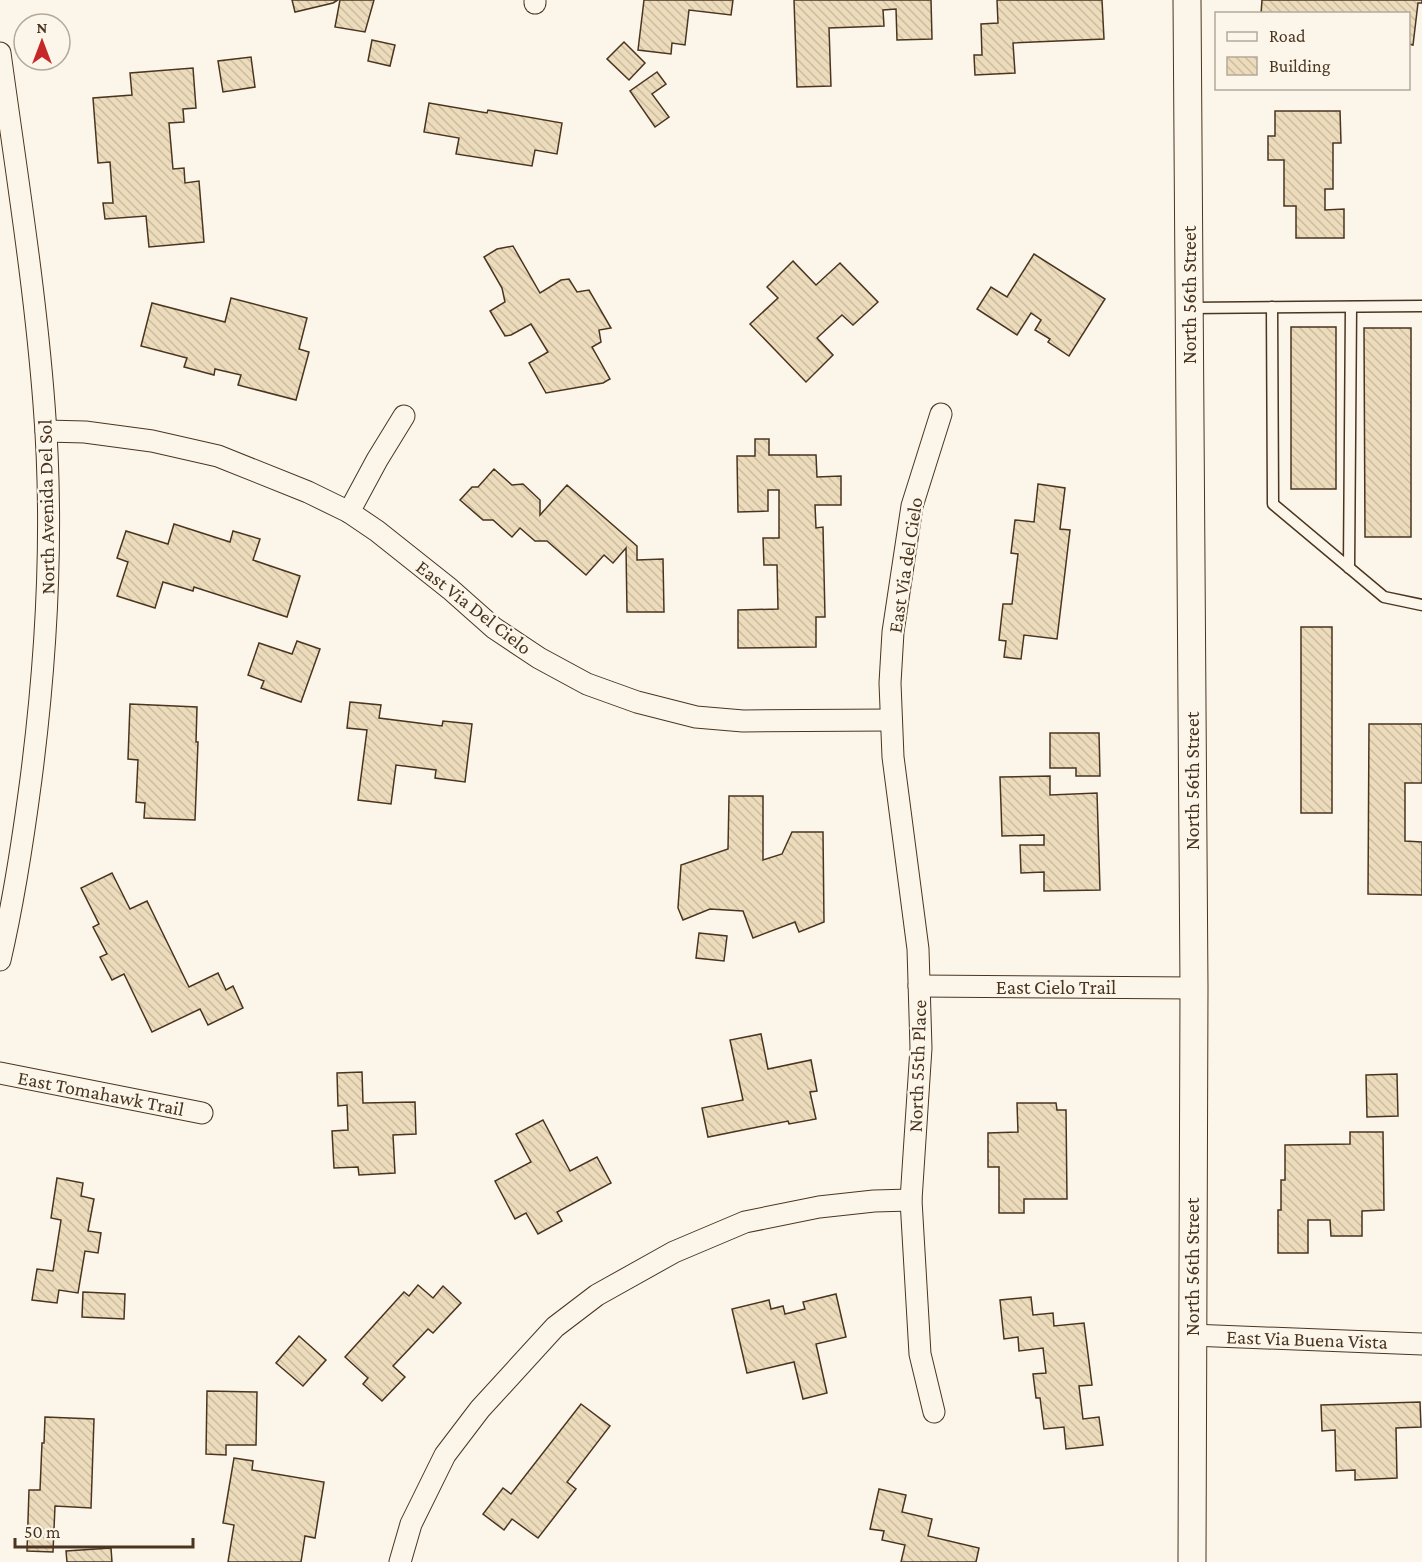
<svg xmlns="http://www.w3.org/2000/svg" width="1422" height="1562" viewBox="0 0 1422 1562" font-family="'Crimson Pro',serif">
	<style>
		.building { fill: url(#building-back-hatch); stroke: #4a3520; stroke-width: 1.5 }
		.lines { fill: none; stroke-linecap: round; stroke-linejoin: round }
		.service-casing { stroke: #4a3520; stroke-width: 13 }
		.minor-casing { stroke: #4a3520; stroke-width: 23 }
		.tertiary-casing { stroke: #4a3520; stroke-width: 29 }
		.service { stroke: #fbf6e9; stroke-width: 10 }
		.minor { stroke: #fbf6e9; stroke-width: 21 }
		.tertiary { stroke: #fbf6e9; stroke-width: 27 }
		.labels { text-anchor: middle; stroke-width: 4.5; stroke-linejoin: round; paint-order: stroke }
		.street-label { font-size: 20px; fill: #4a3520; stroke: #fbf6e9 }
	</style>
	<defs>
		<pattern id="building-back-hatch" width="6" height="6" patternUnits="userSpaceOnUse" patternTransform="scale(1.5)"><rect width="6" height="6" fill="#ecdcbc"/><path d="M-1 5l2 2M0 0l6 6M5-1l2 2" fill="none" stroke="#ccbda1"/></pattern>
	</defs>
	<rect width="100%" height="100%" fill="#fbf6e9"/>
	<!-- building -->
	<g class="building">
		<path d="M292,0H338L333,3L295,12Z"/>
		<path d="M340,0H374L365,32L335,27Z"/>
		<path d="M644,0H733L731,15L689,10L685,45L672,43L671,54L638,50Z"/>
		<path d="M794,0H931L932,39L897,40L896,9L883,10L884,26L829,28L831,86L797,87Z"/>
		<path d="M997,0H1102L1104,39L1013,43L1015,73L975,75L974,55H982L981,24L998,23Z"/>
		<path d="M1262,0H1422V3H1418L1413,45L1408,44V14H1261Z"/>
		<path d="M372,40L395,45L390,66L368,61Z"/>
		<path d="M624,42L645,63L629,80L607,59Z"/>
		<path d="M251,57L255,87L223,92L218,61Z"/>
		<path d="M193,68L196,108L183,109L184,122L169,123L173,169L184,168L185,183L199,181L204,242L149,247L146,216L105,219L103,203H113L110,162L98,163L93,98L132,95L130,73Z"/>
		<path d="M657,72L666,84L652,94L669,117L655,127L630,91Z"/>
		<path d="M429,103L487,113L488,110L562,123L557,154L535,150L532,166L456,154L459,138L424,132Z"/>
		<path d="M1275,111H1340L1341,143H1333V189H1325V210L1344,209V238H1296V206H1284V160H1268V136H1275Z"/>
		<path d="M513,246L540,293L561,280L569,279L577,292L589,290L611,328L599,330L601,342L592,347L610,379L603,383L546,393L529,363L548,352L531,324L511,335L505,336L490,311L505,302L502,288L484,257L497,249Z"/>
		<path d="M1034,254L1105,299L1069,356L1048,342L1050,339L1035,330L1041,320L1031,313L1017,335L977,309L991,287L1007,297Z"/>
		<path d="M793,261L816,285L840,263L878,302L853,325L842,315L817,338L833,355L806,382L750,324L778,298L767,287Z"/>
		<path d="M231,298L307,318L299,349L309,352L296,400L238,385L241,375L215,369L214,375L184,367L187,358L141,346L152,303L225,322Z"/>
		<rect x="1291" y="327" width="45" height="162"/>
		<path d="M1364,328H1411V537H1365Z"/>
		<path d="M755,439H769V455H816L817,477L841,476V505H815L816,528L823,527L825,617H816V647L738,648V610L778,609L777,565H764L763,538H779V490H768V511L738,512L737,456H755Z"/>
		<path d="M494,469L512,485L523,484L540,500V515L567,485L637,546V560L663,559L664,612H627L626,548L613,563L604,555L586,575L547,541H535L520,528L512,537L493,520H483L460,500L472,487H478Z"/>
		<path d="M1038,484L1065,488L1060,529L1070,530L1057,639L1024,635L1021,659L1004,657L1006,641L999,640L1003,604H1012L1018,554L1011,553L1015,520L1034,522Z"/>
		<path d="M174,524L230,542L233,531L260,539L253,560L300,576L287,617L194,587L193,591L163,582L155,608L117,596L128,562L117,558L126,531L168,544Z"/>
		<rect x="1301" y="627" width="31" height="186"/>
		<path d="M297,641L320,649L301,702L261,688L264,681L248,675L259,643L292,654Z"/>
		<path d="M350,702L381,705L379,718L442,726L443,721L472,724L465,782L435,778L436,770L396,765L391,804L358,800L367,730L347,728Z"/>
		<path d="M130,704L197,707L196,742H198L195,820L144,818L145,803L136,802L138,760L128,759Z"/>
		<path d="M1369,724H1422V783H1405V841L1422,842V895L1368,894Z"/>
		<path d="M1050,733H1099L1100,776H1076V768H1050Z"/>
		<path d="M1050,776V795L1097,793L1100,890L1044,891V872L1021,873L1020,845H1044V835L1002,836L1000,777Z"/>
		<path d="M729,796H763V860L782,854L792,832H823L824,922L799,932L795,922L753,938L743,911L710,909L683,920L678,908L681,865L728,849Z"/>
		<path d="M112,873L130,909L147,901L189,987L218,973L226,990L233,986L243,1008L208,1025L200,1009L152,1032L124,974L112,980L100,957L107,954L93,927L99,924L81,888Z"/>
		<path d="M699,933L727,936L724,961L696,958Z"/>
		<path d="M761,1034L768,1069L811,1060L817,1091L810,1092L816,1119L789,1124L788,1121L708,1137L702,1108L743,1100L730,1040Z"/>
		<path d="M362,1072L363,1103L415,1102L416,1134L393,1135L395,1173L359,1175L358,1167L334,1168L332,1131L348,1130L347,1105L338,1106L337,1073Z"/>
		<path d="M1397,1074L1398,1116L1367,1117L1366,1075Z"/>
		<path d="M1017,1103H1056L1057,1110H1066L1067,1199H1024V1213H999V1167H988V1133L1018,1132Z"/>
		<path d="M543,1120L570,1171L597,1157L611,1183L557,1212L562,1221L538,1234L526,1213L515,1219L495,1181L531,1162L516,1134Z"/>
		<path d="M1350,1132H1383L1384,1210L1362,1211V1236H1331L1330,1220H1308V1253H1278V1210H1281V1180H1285V1145L1350,1144Z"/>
		<path d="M57,1178L83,1183L81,1196L94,1199L88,1231L101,1233L98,1253L85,1251L78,1293L59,1290L57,1303L32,1300L37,1269L53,1271L61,1220L51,1218Z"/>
		<path d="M418,1285L433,1298L443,1286L461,1303L433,1333L428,1329L393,1366L405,1377L382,1401L363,1384L368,1378L345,1357L404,1292L409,1296Z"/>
		<path d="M83,1292L125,1294L124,1319L82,1317Z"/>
		<path d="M836,1294L846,1337L816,1344L827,1393L803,1399L794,1362L747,1373L732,1309L769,1300L771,1309L783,1306L785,1314L805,1309L803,1302Z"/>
		<path d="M1031,1297L1033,1315L1053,1313L1054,1326L1084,1323L1092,1385L1079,1386L1083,1419L1099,1417L1103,1445L1066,1449L1064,1427L1044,1429L1040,1398H1036L1033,1374L1046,1373L1043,1348L1019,1351L1018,1337L1004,1339L1000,1300Z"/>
		<path d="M299,1336L326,1360L303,1386L276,1363Z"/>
		<path d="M207,1391L257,1392L256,1445H226V1455L206,1454Z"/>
		<path d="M1420,1402L1421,1427L1396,1428L1397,1478L1355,1480V1470L1336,1471L1335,1430L1322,1431L1321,1405Z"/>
		<path d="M581,1404L610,1426L567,1482L576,1489L538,1538L512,1519L504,1530L483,1514L503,1488L511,1494Z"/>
		<path d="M45,1417L94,1419L91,1508L55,1506L53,1552L27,1551L29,1490H40L42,1443H44Z"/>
		<path d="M234,1458L253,1461L252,1470L324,1482L315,1538L305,1536L301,1562H228L234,1525L223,1523Z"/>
		<path d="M879,1489L906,1495L902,1512L932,1519L928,1536L979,1548L976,1562H901L905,1545L882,1540L884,1531L870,1529Z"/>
		<path d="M111,1548L112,1562H67L66,1551Z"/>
	</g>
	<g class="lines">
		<!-- service casing -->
		<g class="service-casing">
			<g id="service">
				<path d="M1272,307L1273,504L1384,597L1422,605"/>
				<path d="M1189,308L1422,306"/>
				<path d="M1349,568L1351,307"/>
			</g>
		</g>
		<!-- minor casing -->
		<g class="minor-casing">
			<g id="minor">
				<path d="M535,3V0"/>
				<path d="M0,53C16,170 35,287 44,404C54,529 47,655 31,779C23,840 14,900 0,960"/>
				<path d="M46,431L85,432L152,441L218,456L308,492L349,512L377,531L450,589L494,628L539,658L587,684L637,702L696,717L743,721L891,720"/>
				<path d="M349,512L377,460L404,416"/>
				<path d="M919,986L1194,988"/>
				<path d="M0,1073L202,1113"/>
				<path d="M1191,1335L1422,1344"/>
				<path d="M934,1412L920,1354L911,1200L921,1048L918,949L893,757L890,683L893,632L912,506L941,414"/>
				<path d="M400,1562L411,1524L445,1455L480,1409L555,1327L597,1295L674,1252L745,1222L819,1207L874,1201L911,1200"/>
			</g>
		</g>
		<!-- tertiary casing -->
		<g class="tertiary-casing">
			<path id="tertiary" d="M1187,0L1194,988L1192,1562"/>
		</g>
		<!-- service -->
		<use href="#service" class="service"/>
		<!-- minor -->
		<use href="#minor" class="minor"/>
		<!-- tertiary -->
		<use href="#tertiary" class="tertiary"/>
	</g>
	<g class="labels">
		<!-- street labels -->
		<g class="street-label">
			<text transform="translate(1189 295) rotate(-90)" y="7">North 56th Street</text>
			<text transform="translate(46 507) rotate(-91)" y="7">North Avenida Del Sol</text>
			<text transform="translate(905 565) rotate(-81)" y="7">East Via del Cielo</text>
			<text transform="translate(474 607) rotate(38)" y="7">East Via Del Cielo</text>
			<text transform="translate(1192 781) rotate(-90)" y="7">North 56th Street</text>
			<text x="1056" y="994">East Cielo Trail</text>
			<text transform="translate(917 1066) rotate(-88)" y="7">North 55th Place</text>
			<text transform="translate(101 1093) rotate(11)" y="7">East Tomahawk Trail</text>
			<text transform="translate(1192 1267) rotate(-90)" y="7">North 56th Street</text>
			<text transform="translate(1307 1339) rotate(2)" y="7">East Via Buena Vista</text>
		</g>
	</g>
	<!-- legend -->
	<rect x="1215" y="12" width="195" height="78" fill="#fbf6e9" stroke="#b4a999" stroke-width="1.5"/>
	<rect x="1227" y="32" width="30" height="9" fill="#fbf6e9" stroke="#b4a999" stroke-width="1.5"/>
	<text x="1269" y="42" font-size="18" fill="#4a3520">Road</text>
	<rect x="1227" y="57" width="30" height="18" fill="url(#building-back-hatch)" stroke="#b4a999" stroke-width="1.5"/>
	<text x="1269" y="72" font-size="18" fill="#4a3520">Building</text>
	<!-- north arrow -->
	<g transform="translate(42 42)"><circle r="28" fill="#fbf6e9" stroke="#b4a999" stroke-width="1.5"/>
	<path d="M0-4.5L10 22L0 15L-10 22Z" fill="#c62828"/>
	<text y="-9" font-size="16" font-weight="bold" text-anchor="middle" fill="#4a3520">N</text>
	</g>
	<!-- scale -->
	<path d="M15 1538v9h178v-9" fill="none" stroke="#4a3520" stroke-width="3"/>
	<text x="24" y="1538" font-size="18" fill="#4a3520" stroke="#fbf6e9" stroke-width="4.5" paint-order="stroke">50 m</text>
</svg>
